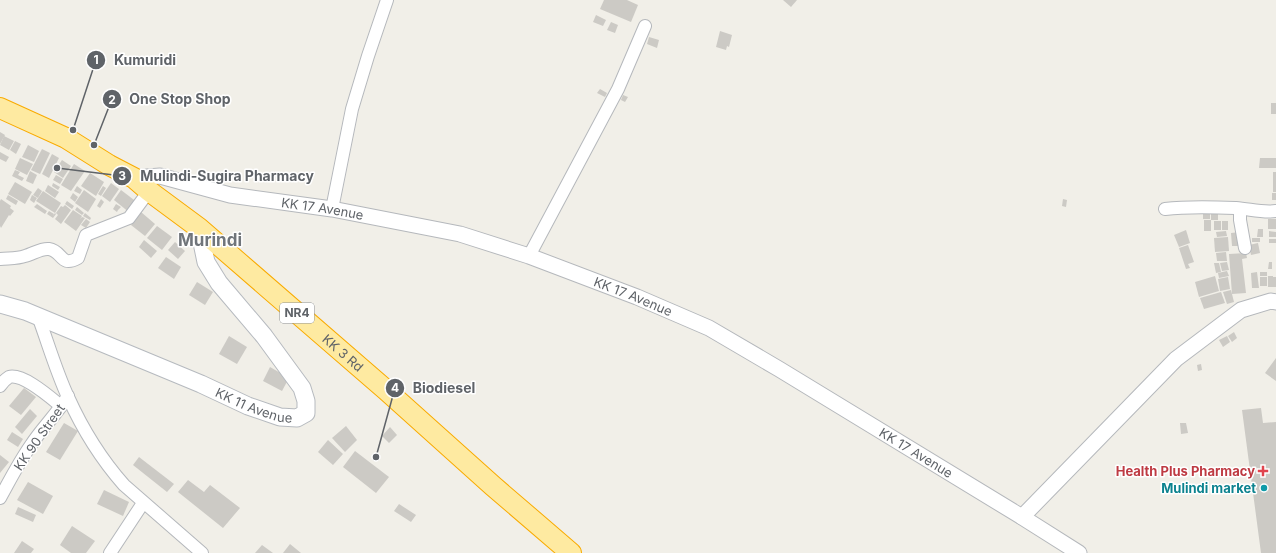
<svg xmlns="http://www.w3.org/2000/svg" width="1276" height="553" viewBox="0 0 1276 553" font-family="Inter,sans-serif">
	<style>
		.building { fill: #cccac5 }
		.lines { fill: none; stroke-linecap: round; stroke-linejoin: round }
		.minor-casing { stroke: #b5b8bc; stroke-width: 14 }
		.tertiary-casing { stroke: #b5b8bc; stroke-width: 17 }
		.secondary-casing { stroke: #b6babf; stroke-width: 19 }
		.trunk-casing { stroke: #f9ab00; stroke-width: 22 }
		.minor { stroke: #fff; stroke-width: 12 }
		.tertiary { stroke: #fff; stroke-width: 15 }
		.secondary { stroke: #fff; stroke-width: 17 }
		.trunk { stroke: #feeaa1; stroke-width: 20 }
		.health-dot { fill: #e0444e; stroke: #fff; stroke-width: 1.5 }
		.culture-dot { fill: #0f9aa8; stroke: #fff; stroke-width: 1.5 }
		.labels { text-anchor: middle; stroke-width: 3; stroke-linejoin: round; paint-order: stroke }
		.shield { fill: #fff; stroke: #8f9295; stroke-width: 1 }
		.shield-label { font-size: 12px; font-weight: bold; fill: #5f6368 }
		.street-label { font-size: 13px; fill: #5f6368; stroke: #fff }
		.health-label { font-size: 13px; font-weight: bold; fill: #be3a42; stroke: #fff; text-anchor: end }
		.culture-label { font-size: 13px; font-weight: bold; fill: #0d838f; stroke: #fff; text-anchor: end }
		.district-label { font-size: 17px; font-weight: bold; fill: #70757a; stroke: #fff }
		.leader { fill: none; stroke: #5f6368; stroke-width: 1.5 }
		.callout-dot { fill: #5f6368; stroke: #fff; stroke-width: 1.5 }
		.mark-label { font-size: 12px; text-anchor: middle; font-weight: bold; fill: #fff }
		.callout-label { font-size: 14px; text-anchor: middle; font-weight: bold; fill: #5f6368; stroke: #fff; stroke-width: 3; stroke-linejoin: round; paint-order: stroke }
	</style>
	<rect width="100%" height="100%" fill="#f1efe8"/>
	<!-- building -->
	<g class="building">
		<path d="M604,0H627L638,5L631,22L600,9Z"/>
		<path d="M783,0H797L791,7Z"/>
		<path d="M596,15L606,20L603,26L593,22Z"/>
		<path d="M611,22L618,25L615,33L607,30Z"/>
		<path d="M720,31L732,35L729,47L727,46L726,50L716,47Z"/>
		<path d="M649,37L659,40L657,48L647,44Z"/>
		<path d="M600,89L607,93L605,97L597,93Z"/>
		<path d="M623,95L628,97L625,102L621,100Z"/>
		<rect x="1271" y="103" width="5" height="11"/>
		<path d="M0,132L5,135L0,144Z"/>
		<path d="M4,136L14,141L9,150L0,145Z"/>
		<path d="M15,141L21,144L16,154L10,150Z"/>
		<path d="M28,145L39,151L34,162L22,157Z"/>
		<path d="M42,149L50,153L40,174L31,170Z"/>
		<path d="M0,152L9,157L6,162L0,159Z"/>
		<path d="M52,154L59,158L49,178L42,174Z"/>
		<path d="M20,158L33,164L27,175L15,169Z"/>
		<path d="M1260,158H1276V168H1259Z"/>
		<path d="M62,160L71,166L63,178L54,172Z"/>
		<path d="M74,164L85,171L71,191L61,185Z"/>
		<path d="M15,170L20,172L18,175L24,178L22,181L12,176Z"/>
		<path d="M30,171L37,175L33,184L26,181Z"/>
		<rect x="1273" y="172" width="3" height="20"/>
		<path d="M90,173L104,182L96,196L81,186Z"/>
		<path d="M56,175L63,179L60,184L53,180Z"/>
		<path d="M15,182L32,192L25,204L8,194Z"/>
		<path d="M53,183L60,187L58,190L52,186Z"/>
		<path d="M111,183L119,189L110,202L102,196Z"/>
		<path d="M48,185L59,192L55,198L45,191Z"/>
		<path d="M77,186L82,190L80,194L74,191Z"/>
		<path d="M103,186L106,188L101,196L98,194Z"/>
		<path d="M38,188L42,191L38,198L33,195Z"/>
		<path d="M84,190L96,199L88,212L75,203Z"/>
		<path d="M121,190L138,203L130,213L114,200Z"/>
		<path d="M43,191L61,203L55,213L36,201Z"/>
		<path d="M73,193L78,197L75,202L70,198Z"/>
		<rect x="1272" y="193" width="4" height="7"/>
		<path d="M8,195L18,201L16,205L6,199Z"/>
		<path d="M32,195L37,198L34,203L30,200Z"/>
		<path d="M1,199L11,206L10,208L14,211L10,216L9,215L1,228L0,226V201Z"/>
		<path d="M101,199L104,202L100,208L97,206Z"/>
		<path d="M1063,199L1067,200L1066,207L1062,206Z"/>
		<path d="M67,201L74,206L72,209L65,204Z"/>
		<path d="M37,204L47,211L45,214L34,207Z"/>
		<path d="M116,204L121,207L118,210L117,212L113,209Z"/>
		<path d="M65,205L71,210L61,224L55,219L58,215L56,213L61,206L63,207Z"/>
		<path d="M77,207L84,213L82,215L75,210Z"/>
		<path d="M73,210L82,216L80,219L82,217L85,218L76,231L64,222Z"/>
		<path d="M49,211L54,214L53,216L55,213L56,214L53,218L47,214Z"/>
		<rect x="1203" y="211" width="7" height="8"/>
		<rect x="1211" y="211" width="7" height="9"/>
		<path d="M141,212L155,224L145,236L131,225Z"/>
		<path d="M85,213L91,218L90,220L83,216Z"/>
		<path d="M86,219L90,222L86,228L81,225Z"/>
		<rect x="1268" y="219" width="8" height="10"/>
		<rect x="1204" y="220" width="7" height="11"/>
		<rect x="1214" y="221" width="7" height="9"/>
		<rect x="1222" y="221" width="6" height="9"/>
		<path d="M157,226L172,237L162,250L147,238Z"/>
		<path d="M1258,229H1263V237H1257Z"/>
		<path d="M1186,230L1190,243L1179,247L1174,235Z"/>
		<path d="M1226,231L1227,236L1217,237L1216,232Z"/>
		<path d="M1269,231L1276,232V237H1269Z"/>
		<path d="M1240,232L1241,246H1232L1231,233Z"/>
		<path d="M1228,237L1229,251L1215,252L1214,238Z"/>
		<rect x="1252" y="238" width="8" height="4"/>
		<rect x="1269" y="239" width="7" height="4"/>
		<path d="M144,240L157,251L151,258L139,247Z"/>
		<path d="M175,242L185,251L178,259L168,250Z"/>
		<path d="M1258,243L1260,253L1251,255L1249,245Z"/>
		<path d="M1188,245L1194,262L1188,264L1190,268L1186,269L1179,248Z"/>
		<path d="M1226,252L1227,261H1217L1216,253Z"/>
		<path d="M1246,253L1247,258L1242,259L1246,293L1232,294L1229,254Z"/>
		<path d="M166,257L181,267L174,279L158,268Z"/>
		<path d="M1227,262L1229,270L1222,271L1220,263Z"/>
		<path d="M1269,262H1272V269H1268Z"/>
		<path d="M1214,263H1219L1221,272L1216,273Z"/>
		<path d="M1227,271L1229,276L1219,278L1218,273Z"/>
		<path d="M1257,272L1259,288H1252L1251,273Z"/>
		<rect x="1260" y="272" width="7" height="4"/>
		<path d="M1215,276L1219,291L1199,297L1195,282Z"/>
		<rect x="1268" y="276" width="5" height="11"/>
		<path d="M1228,277L1230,289L1220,291L1218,279Z"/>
		<rect x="1260" y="277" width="7" height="9"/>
		<rect x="1273" y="277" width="3" height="10"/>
		<path d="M197,282L213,292L205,305L189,295Z"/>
		<path d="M1231,290L1234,302L1227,304L1223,292Z"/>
		<path d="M1221,292L1225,303L1204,309L1200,298Z"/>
		<path d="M1234,332L1237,338L1232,342L1228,336Z"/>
		<path d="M229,336L247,347L237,364L219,354Z"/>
		<path d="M1227,336L1230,342L1223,347L1219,340Z"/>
		<path d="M1276,358V381L1265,373Z"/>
		<path d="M1201,364L1202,370L1198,371L1197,365Z"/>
		<path d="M270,367L289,378L282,391L263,381Z"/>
		<path d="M24,388L36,397L21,415L9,406Z"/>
		<path d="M1261,408L1263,423L1276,422V553H1261L1242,410Z"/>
		<path d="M30,409L37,416L22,434L15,427Z"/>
		<path d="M64,423L78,431L60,460L46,452Z"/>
		<path d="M1180,423H1186L1188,433L1181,434Z"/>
		<path d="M346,426L357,440L345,452L332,438Z"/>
		<path d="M390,427L397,435L389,443L382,436Z"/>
		<path d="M12,432L23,439L18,447L7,440Z"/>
		<path d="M328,440L343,454L333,465L318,452Z"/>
		<path d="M355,451L389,477L376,493L343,467Z"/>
		<path d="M0,455L9,462L0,473Z"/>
		<path d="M139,457L174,484L167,492L133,465Z"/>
		<path d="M188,480L204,492L210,485L240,508L223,528L178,492Z"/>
		<path d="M28,482L53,496L43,514L17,500Z"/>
		<path d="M104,490L129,502L123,516L97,504Z"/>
		<path d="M399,504L416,515L411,522L394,511Z"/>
		<path d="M18,507L36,515L33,522L15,514Z"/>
		<path d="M72,526L95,541L86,553H71L60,545Z"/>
		<path d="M22,541L34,549L31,553H14Z"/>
		<path d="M290,544L301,553H283Z"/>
		<path d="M262,545L273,553H255Z"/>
	</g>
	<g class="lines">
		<!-- minor casing -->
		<g class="minor-casing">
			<g id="minor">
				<path d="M332,209L352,109L368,56L387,0"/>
				<path d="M1165,209C1189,206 1212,207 1236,208C1250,209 1263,213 1276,211"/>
				<path d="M1240,209V220L1245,248"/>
				<path d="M529,256L618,89L645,26"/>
				<path d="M0,259C8,258 17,259 25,256C33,254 41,248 49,249C63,251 60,268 78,258L86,235L129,218L149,191"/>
				<path d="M38,316C48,343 56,371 68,397C82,428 101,459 124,485L202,553"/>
				<path d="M0,386C2,383 6,379 9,377C23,373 51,398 61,406"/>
				<path d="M0,498C10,480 19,462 31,445C42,428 57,414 68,396"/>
				<path d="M110,553L143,503"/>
			</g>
		</g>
		<!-- tertiary casing -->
		<g class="tertiary-casing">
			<g id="tertiary">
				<path id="s1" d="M134,178L160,176L230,195L332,209L460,234L529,256L637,297L709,328L779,369L1022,517L1079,553"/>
				<path d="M1022,517L1176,359L1241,310L1271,301L1276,302"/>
			</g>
		</g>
		<!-- secondary casing -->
		<g class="secondary-casing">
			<g id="secondary">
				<path id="s2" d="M0,304L25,311L201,384L248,406L280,417L297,418L306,413V401L302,388L264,336L219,283L206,262L199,228"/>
			</g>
		</g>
		<!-- trunk casing -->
		<g class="trunk-casing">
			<g id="trunk">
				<path id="s3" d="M0,108L66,138L109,165L134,178L149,191L199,228L386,390L493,486L571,553"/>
			</g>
		</g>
		<!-- minor -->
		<use href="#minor" class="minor"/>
		<!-- tertiary -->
		<use href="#tertiary" class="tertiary"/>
		<!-- secondary -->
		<use href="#secondary" class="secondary"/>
		<!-- trunk -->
		<use href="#trunk" class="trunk"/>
	</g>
	<!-- markers -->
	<path class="health-dot" d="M1261 465h4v4h4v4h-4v4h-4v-4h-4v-4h4z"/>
	<circle class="culture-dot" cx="1264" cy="488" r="4"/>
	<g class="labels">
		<!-- shield labels -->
		<rect class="shield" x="280" y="303" width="34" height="20" rx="3"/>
		<g class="shield-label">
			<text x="297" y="317">NR4</text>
		</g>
		<!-- street labels -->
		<g class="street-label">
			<text dy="5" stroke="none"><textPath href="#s1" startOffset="192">KK 17 Avenue</textPath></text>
			<text dy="5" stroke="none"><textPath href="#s1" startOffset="516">KK 17 Avenue</textPath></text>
			<text dy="5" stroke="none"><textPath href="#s3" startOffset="424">KK 3 Rd</textPath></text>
			<text dy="5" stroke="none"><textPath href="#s2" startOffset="274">KK 11 Avenue</textPath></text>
			<text transform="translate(39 437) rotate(-55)" y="5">KK 90 Street</text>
			<text dy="5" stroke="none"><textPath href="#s1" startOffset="840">KK 17 Avenue</textPath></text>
		</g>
		<!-- health labels -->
		<g class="health-label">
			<text x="1255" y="476">Health Plus Pharmacy</text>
		</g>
		<!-- culture labels -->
		<g class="culture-label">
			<text x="1256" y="493">Mulindi market</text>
		</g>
		<!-- district labels -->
		<g class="district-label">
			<text x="210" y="246">Murindi</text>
		</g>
	</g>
	<!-- callouts -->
	<path class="leader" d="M73 130L96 60M94 145L112 99M57 168L122 176M376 457L395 388"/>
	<g class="callout-dot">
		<circle cx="73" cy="130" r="4"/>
		<circle cx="94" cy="145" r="4"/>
		<circle cx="57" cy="168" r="4"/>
		<circle cx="376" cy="457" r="4"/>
		<circle cx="96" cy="60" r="10"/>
		<circle cx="112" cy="99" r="10"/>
		<circle cx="122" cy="176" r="10"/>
		<circle cx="395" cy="388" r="10"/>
	</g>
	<g class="mark-label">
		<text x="96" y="64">1</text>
		<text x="112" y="104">2</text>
		<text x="122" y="180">3</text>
		<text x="395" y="392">4</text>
	</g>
	<g class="callout-label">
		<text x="145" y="65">Kumuridi</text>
		<text x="180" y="104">One Stop Shop</text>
		<text x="227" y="181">Mulindi-Sugira Pharmacy</text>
		<text x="444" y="393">Biodiesel</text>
	</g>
</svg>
